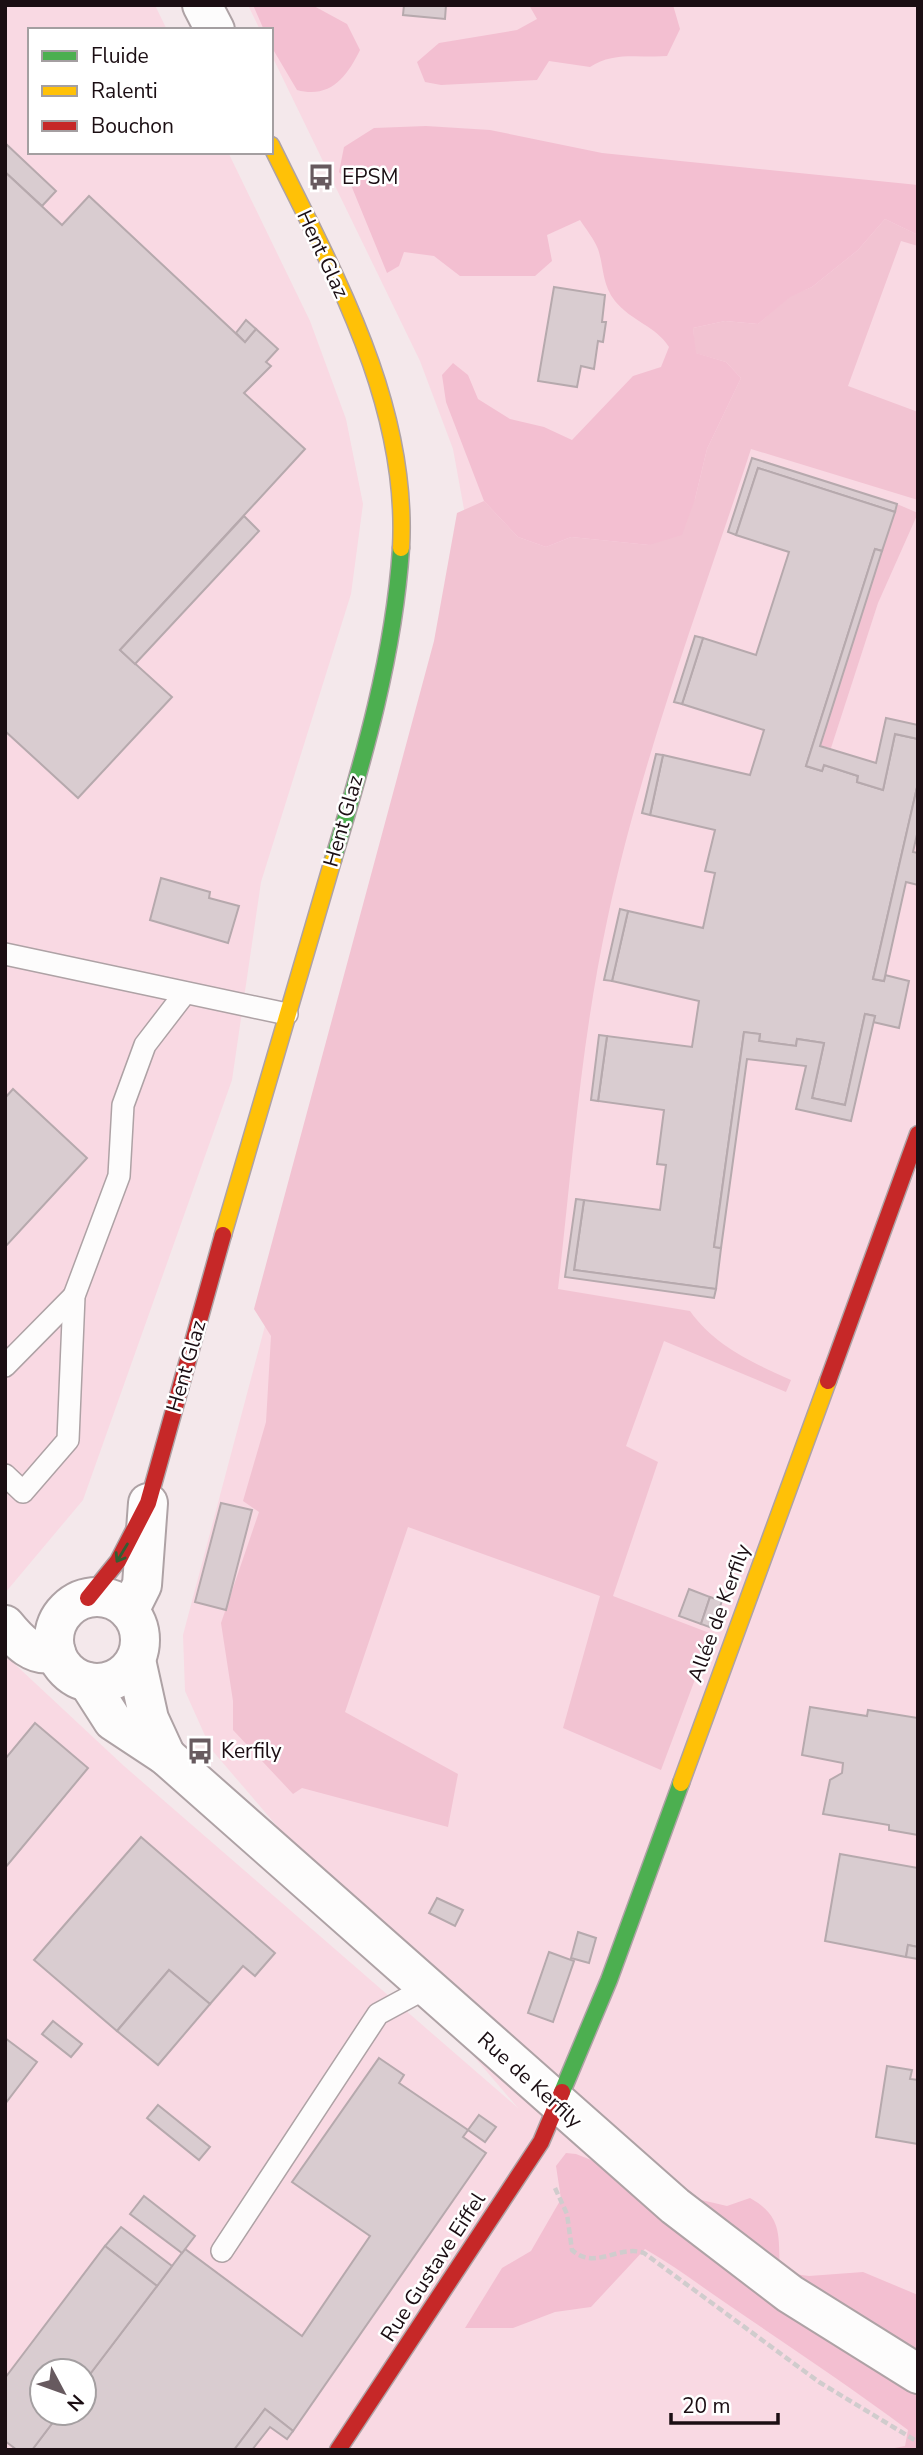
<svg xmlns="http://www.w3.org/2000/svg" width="923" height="2455" viewBox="0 0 923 2455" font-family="'Nunito Sans',sans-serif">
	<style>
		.built { fill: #f9d9e3; fill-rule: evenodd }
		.green { fill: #f2c3d2 }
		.forest { fill: #f3bfd1 }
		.building { fill: #d9ccd0; stroke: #b6a9ad; stroke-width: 2 }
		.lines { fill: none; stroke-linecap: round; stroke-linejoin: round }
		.lane-casing { stroke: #aea2a5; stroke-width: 24 }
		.street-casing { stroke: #aea2a5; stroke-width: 42 }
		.fast-casing { stroke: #aea2a5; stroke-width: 19 }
		.slow-casing { stroke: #aea2a5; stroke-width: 19 }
		.jam-casing { stroke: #aea2a5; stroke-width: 19 }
		.path { stroke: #d0cccd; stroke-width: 4.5; stroke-dasharray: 7 3.5; stroke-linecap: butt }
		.lane { stroke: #fdfcfc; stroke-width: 21 }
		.street { stroke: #fdfcfc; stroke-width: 38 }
		.fast { stroke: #4caf50; stroke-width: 16 }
		.slow { stroke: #ffc107; stroke-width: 16 }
		.jam { stroke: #c62828; stroke-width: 16 }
		.oneway { stroke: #345e32 }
		.labels { text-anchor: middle; stroke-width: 5; stroke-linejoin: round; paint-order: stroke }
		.poi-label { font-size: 21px; fill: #1b0e13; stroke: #fff; text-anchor: start }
		.street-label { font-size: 21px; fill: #1b0e13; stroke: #fff }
	</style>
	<rect width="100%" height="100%" fill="#f4e8eb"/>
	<!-- built -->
	<g class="built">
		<path d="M5,5H155L167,30H30V152H228L310,321L346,419L363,504L351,594L261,882L232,1080L83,1500L5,1593Z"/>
		<path d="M248,5H918V2450H5V1655L124,1766L518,2108L211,1749L185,1691L183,1635L463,579L466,520L453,449L420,361L271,54V30H260ZM42,2371H84V2413H42Z"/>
	</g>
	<!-- green -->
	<g class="green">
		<path d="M885,219L918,235V246L901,241L848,386L918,412V500L751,449C700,605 641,760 607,921C581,1042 572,1166 558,1289L690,1311C715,1346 753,1363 791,1380L786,1392L664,1341L626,1446L658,1462L613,1596L712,1634L661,1770L563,1728L600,1596L408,1527L345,1712L458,1774L448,1827L302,1788L293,1794L233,1730V1701L221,1623L259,1512L243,1501L266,1422L271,1336L254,1309L434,641L457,513L484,501L518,537L546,547L571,537L649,545L695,499L707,449L741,378L726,362L695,353L693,328L725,321L758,324L790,296L812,287L858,250Z"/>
		<path d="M897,504L918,513L878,603L831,748L820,746Z"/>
	</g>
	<!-- forest -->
	<g class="forest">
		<path d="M253,5H312L347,24L360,50C347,77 330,99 297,90L271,46V30H264Z"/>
		<path d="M529,5H673L680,29L667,56C640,58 613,51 590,67L549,61L537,80L441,85L425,82L417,62L439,43L517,30L537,19Z"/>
		<path d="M426,126L490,130L602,153L918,185V235L885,219L858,250L812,287L790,297L758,324L725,321L693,328L696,353L726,362L741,378L707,449L695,499L682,535L649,545L571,537L546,547L518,537L484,501L446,402L442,375L453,363L468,375L478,399L510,419L544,427L572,440L633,376L661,367L669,347C656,326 631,321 615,301C602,285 604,267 598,249C594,239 586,229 580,220L547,235L552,261L535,276H460L434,256L404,252L399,266L387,273L351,185L339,172L344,147L374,128Z"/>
		<path d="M566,2153L576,2154L680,2195L727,2206L750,2198C784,2217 778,2237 780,2272L809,2276L863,2272L918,2295V2450H884L905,2446L908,2430C852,2388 796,2351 739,2312C707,2291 678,2268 645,2249L591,2307L555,2312L513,2328H465L502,2268L531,2251L561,2199L556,2166Z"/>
	</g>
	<!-- building -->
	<g class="building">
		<path d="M404,5H446L445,19L403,15Z"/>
		<path d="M5,143L56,191L42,206L5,172Z"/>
		<path d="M5,172L62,225L89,196L245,342L256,329L278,349L266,362L271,366L244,393L305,449L120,650L172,697L78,798L5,731Z"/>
		<path d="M554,287L605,295L602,322H606L603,342L598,341L594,369L581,366L577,387L538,381Z"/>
		<path d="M246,320L256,329L245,342L236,333Z"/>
		<path d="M752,458L897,504L895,512L758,468L736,535L728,532Z"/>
		<path d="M758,468L895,512L882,551L875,549L806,766L822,771L824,765L858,776L857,782L883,790L895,734L918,739V783L873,979L884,981L885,975L909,981L899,1028L873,1022L875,1016L865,1014L845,1105L812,1098L824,1043L797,1039L796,1046L759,1041L760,1034L744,1032L714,1247L721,1248L716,1289L574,1270L584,1200L660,1210L666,1165L657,1164L664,1110L598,1101L607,1036L692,1047L699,1001L612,981L628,911L703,928L715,873L705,871L715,830L650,815L663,755L750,775L764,730L682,704L703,638L756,655L789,552L736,535Z"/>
		<path d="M244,516L259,531L135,664L120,650Z"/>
		<path d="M875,549L882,551L820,746L876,763L886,718L918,725V739L895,734L883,790L857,782L858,776L824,765L822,771L806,766Z"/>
		<path d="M695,636L703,638L682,704L674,702Z"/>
		<path d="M656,754L663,755L650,815L642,813Z"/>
		<path d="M918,783V830L913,852L918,853V885L906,882L884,981L873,979Z"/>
		<path d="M161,878L210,892L209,898L239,906L228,943L150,920Z"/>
		<path d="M620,909L628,911L612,981L604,980Z"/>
		<path d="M865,1014L875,1016L851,1121L796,1109L806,1066L747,1059L721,1248L714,1247L744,1032L760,1034L759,1041L796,1046L797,1039L824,1043L812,1098L845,1105Z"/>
		<path d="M599,1035L607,1036L598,1101L591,1100Z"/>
		<path d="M13,1089L87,1158L5,1247V1098Z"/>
		<path d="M576,1199L584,1200L574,1270L716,1289L714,1298L565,1277Z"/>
		<path d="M221,1503L252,1510L226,1610L195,1602Z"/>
		<path d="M689,1589L710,1597L701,1624L679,1616Z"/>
		<path d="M710,1597L722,1601L712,1628L701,1624Z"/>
		<path d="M810,1707L867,1716L868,1710L918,1718V1835L889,1830V1825L823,1814L830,1780L842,1773L843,1763L802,1755Z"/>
		<path d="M35,1723L88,1768L5,1868V1759Z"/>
		<path d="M141,1837L275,1953L255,1976L243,1966L210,2004L169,1970L117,2031L34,1960Z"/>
		<path d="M840,1854L918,1868V1947L908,1945L906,1957L825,1941Z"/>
		<path d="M437,1898L463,1910L455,1926L429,1913Z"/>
		<path d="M578,1932L596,1938L589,1963L571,1958Z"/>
		<path d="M908,1945L918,1947V1959L906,1957Z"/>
		<path d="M549,1952L574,1961L553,2022L528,2013Z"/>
		<path d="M169,1970L210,2004L158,2065L117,2031Z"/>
		<path d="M53,2021L82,2044L71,2057L42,2034Z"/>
		<path d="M5,2038L37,2062L5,2104Z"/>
		<path d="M379,2058L404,2075L399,2083L468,2130L463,2137L486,2153L293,2431L265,2409L234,2450H32L60,2413H84V2382L185,2249L302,2336L370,2236L292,2182Z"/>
		<path d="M887,2066L912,2070L910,2079L918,2080V2144L876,2137Z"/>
		<path d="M158,2105L210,2147L199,2160L147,2118Z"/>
		<path d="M479,2115L496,2127L485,2142L468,2130Z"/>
		<path d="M144,2196L195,2236L182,2253L130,2214Z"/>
		<path d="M121,2227L172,2266L157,2286L105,2246Z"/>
		<path d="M105,2246L157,2286L84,2382V2371H42V2413H60L32,2450H17L5,2441V2378Z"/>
		<path d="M265,2409L293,2431L287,2439L270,2427L252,2450H234Z"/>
	</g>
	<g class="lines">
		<!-- lane casing -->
		<g class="lane-casing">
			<g id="lane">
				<path d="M5,954L287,1014"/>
				<path d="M5,1366L74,1296"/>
				<path d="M5,1475L23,1492L68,1440L74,1296L119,1176L123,1105L145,1045L185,993"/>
				<path d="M222,2251L378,2014L426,1988"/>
			</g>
		</g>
		<!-- street casing -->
		<g class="street-casing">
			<g id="street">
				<path d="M202,5L215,30"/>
				<circle cx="97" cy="1640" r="43"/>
				<path d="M129,1611L142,1585L148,1503"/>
				<path d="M5,1625C18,1641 34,1659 56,1652"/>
				<path d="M136,1660L149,1719L166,1756"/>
				<path d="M88,1682L113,1721L166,1756L675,2206L790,2294L918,2374"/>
			</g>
		</g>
		<!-- fast casing -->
		<g class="fast-casing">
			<g id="fast">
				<path d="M333,860C364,758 394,655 401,548"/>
				<path d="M562,2092L609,1980L681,1783"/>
			</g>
		</g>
		<!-- slow casing -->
		<g class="slow-casing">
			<g id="slow">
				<path d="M271,145C333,272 409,403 401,548"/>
				<path d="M223,1235L333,860"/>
				<path d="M681,1783L828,1381"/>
			</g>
		</g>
		<!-- jam casing -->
		<g class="jam-casing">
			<g id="jam">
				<path d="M828,1381L918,1134"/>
				<path d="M88,1598L118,1561L148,1503L223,1235"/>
				<path d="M338,2450L541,2142L562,2092"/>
			</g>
		</g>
		<!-- path -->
		<path class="path" d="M555,2188L567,2214L572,2250C595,2271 619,2244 644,2253L819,2382L918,2442"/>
		<!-- lane -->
		<use href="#lane" class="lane"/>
		<!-- street -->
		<use href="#street" class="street"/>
		<!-- fast -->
		<use href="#fast" class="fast"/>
		<!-- slow -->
		<use href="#slow" class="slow"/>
		<!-- jam -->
		<use href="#jam" class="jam"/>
	</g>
	<!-- one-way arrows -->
	<defs><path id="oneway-shaft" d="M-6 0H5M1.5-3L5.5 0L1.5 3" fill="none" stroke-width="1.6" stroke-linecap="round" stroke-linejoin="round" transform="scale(1.75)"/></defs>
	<use class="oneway" href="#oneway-shaft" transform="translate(122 1553) rotate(121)"/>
	<!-- icons -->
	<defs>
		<g id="bus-bare" transform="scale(2.1)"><path d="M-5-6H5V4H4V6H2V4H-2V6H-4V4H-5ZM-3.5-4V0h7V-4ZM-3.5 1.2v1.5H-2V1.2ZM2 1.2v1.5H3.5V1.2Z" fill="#675a5f" stroke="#fff" stroke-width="2.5" paint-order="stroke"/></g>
	</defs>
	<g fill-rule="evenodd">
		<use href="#bus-bare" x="321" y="177"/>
		<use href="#bus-bare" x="200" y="1751"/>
	</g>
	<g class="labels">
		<!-- poi labels -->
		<g class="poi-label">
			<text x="342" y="184">EPSM</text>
			<text x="221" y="1758">Kerfily</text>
		</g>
		<!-- street labels -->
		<g class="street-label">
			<text transform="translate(323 254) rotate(65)" y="7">Hent Glaz</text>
			<text transform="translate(343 821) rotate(-74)" y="7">Hent Glaz</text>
			<text transform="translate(186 1366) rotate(-74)" y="7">Hent Glaz</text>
			<text transform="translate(719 1613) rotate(-70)" y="7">Allée de Kerfily</text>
			<text transform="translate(530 2080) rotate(42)" y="7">Rue de Kerfily</text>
			<text transform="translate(433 2267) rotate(-57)" y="7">Rue Gustave Eiffel</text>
		</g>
	</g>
	<!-- border -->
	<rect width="923" height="2455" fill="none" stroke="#1b0e13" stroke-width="14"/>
	<!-- legend -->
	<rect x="28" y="28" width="245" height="126" fill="#ffffff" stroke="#a49fa1" stroke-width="2"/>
	<rect x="42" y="51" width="35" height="10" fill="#4caf50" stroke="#a49fa1" stroke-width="2"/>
	<text x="91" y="63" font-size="21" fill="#1b0e13">Fluide</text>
	<rect x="42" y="86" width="35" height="10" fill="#ffc107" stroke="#a49fa1" stroke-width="2"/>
	<text x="91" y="98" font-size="21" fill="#1b0e13">Ralenti</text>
	<rect x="42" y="121" width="35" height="10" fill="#c62828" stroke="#a49fa1" stroke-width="2"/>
	<text x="91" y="133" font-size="21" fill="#1b0e13">Bouchon</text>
	<!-- north arrow -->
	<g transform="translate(63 2392) rotate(131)"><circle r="33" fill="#ffffff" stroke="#a49fa1" stroke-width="2"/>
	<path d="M0-5L12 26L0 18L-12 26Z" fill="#675a5f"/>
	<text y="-10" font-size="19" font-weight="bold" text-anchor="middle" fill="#1b0e13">N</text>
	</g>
	<!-- scale -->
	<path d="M671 2413v10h107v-10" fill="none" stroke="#1b0e13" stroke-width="3.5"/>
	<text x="682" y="2413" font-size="21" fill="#1b0e13" stroke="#ffffff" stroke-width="5" paint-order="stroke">20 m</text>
</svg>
